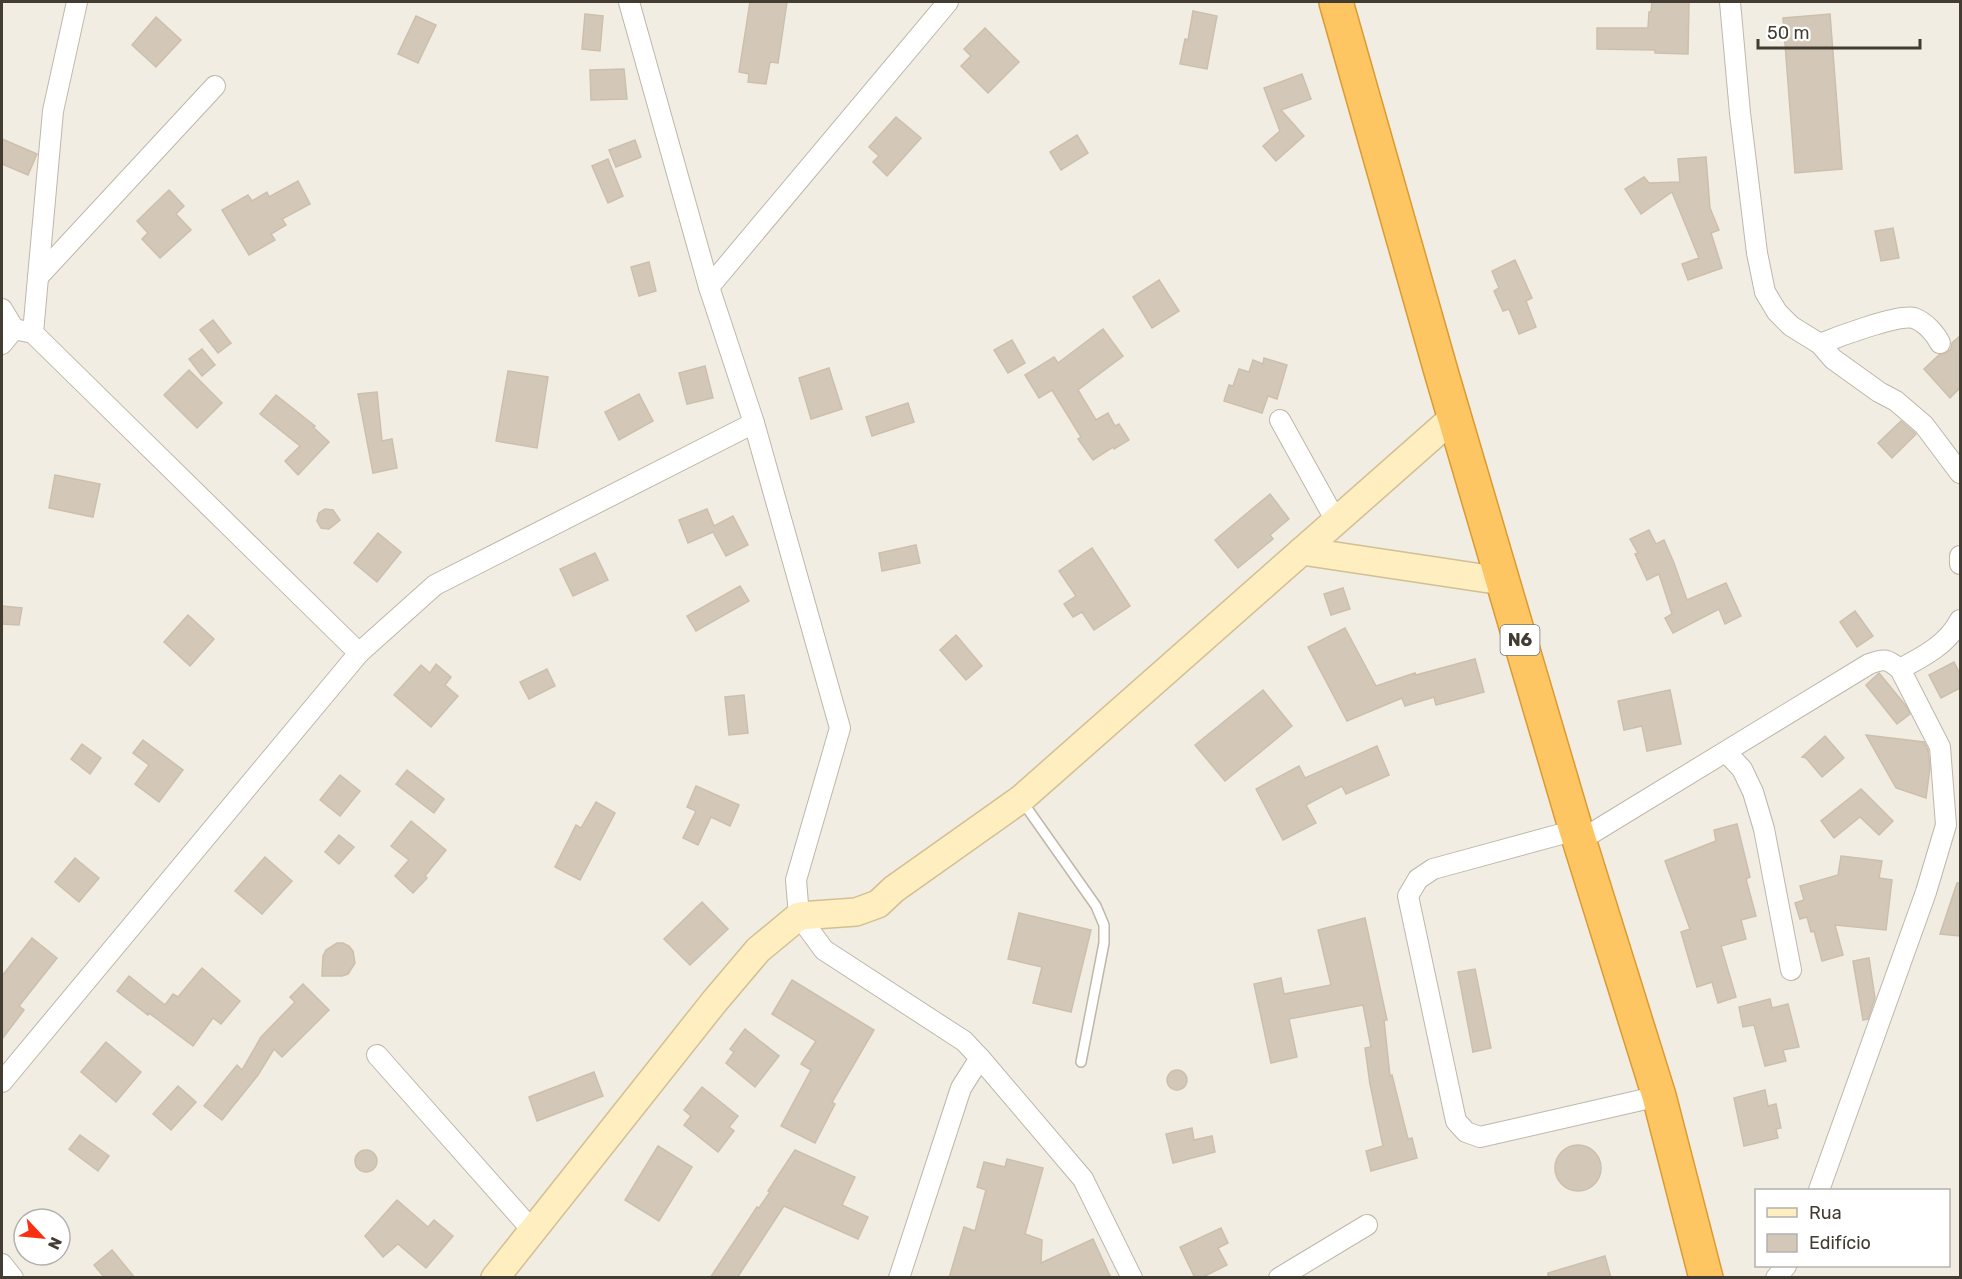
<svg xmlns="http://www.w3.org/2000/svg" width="1962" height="1279" viewBox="0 0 1962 1279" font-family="Rubik,sans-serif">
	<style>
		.building { fill: #d3c8b8; stroke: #cdbfab; stroke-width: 1.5 }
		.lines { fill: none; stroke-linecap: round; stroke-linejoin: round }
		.lane-casing { stroke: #bfb7a8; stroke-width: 12 }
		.street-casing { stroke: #bfb7a8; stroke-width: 22 }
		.secondary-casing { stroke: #d2c092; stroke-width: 30 }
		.highway-casing { stroke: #dc9a32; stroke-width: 36 }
		.lane { stroke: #fff; stroke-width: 9 }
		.street { stroke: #fff; stroke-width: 20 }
		.secondary { stroke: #feeec0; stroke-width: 27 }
		.highway { stroke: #fdc662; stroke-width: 33 }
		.labels { text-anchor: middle; stroke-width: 4.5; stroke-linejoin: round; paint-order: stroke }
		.shield { fill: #fff; stroke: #7b7670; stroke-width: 1.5 }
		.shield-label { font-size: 18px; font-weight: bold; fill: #433c33 }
	</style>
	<rect width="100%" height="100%" fill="#f1ede3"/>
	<!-- building -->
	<g class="building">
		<path d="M750,2H787L778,63L770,62L766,84L748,82L749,74L739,72Z"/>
		<path d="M1652,2H1689L1688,54L1655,53V50L1597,49V28H1648L1649,12H1651Z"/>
		<path d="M1193,11L1217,16L1207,69L1180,64L1185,39L1188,40Z"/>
		<path d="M585,14L603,16L600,51L582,49Z"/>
		<path d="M1830,14L1842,169L1795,173L1783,18Z"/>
		<path d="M416,16L436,25L418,63L398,54Z"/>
		<path d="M156,17L181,40L156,67L132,45Z"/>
		<path d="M985,28L1019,62L988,93L961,66L971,56L964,49Z"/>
		<path d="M624,69L627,99L591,100L590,70Z"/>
		<path d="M1302,74L1311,99L1281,110L1304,136L1276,161L1263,146L1280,131L1264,88Z"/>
		<path d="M896,117L921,138L887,176L873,162L879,156L869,147Z"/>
		<path d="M1077,135L1088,153L1061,170L1050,152Z"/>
		<path d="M2,139L37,154L28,175L2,164Z"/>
		<path d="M635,140L641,157L616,167L609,150Z"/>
		<path d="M1706,157L1710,208L1719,230L1711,233L1722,268L1688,280L1682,264L1699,258L1672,192L1641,214L1625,189L1644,177L1649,183L1680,182L1678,159Z"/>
		<path d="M608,159L623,196L608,203L592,166Z"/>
		<path d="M298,181L310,204L282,219L286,225L271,234L275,240L249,255L222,210L248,195L252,201L267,192L269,197Z"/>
		<path d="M169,190L184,206L176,214L191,230L160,258L142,239L148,233L137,221Z"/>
		<path d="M1893,228L1899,258L1881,261L1875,231Z"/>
		<path d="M1515,260L1532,298L1526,301L1536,327L1519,334L1509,309L1503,311L1494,291L1499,288L1492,271Z"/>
		<path d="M649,262L656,291L639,296L631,267Z"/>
		<path d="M1159,280L1179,311L1152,328L1133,297Z"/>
		<path d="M213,320L231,343L218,353L200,330Z"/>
		<path d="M1103,329L1123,356L1078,390L1096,420L1108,413L1115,426L1119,424L1129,440L1114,449L1113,447L1093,460L1078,439L1081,437L1052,390L1039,398L1025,375L1054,357L1058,363Z"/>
		<path d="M1960,336V388L1950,398L1924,369L1939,355L1946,353L1951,349L1952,343Z"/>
		<path d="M1012,340L1025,363L1008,373L994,350Z"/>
		<path d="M202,349L215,365L202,376L189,359Z"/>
		<path d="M1264,358L1287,365L1277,399L1268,396L1262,413L1224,401L1229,385L1233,386L1239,369L1249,372L1253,360L1263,364Z"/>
		<path d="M705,366L713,398L687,404L679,373Z"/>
		<path d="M829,368L842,409L811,419L799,378Z"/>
		<path d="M189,370L222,403L197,428L164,395Z"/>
		<path d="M508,371L548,377L537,448L496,441Z"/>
		<path d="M377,392L382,441L392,439L397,468L373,473L358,394Z"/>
		<path d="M639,394L653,421L619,440L605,412Z"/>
		<path d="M276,395L315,426L313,427L329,442L298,475L285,461L300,446L260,414Z"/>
		<path d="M908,403L914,422L872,436L866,417Z"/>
		<path d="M1901,421L1916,434L1892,458L1878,443Z"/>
		<path d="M55,475L100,484L93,517L49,508Z"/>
		<path d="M1270,494L1289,519L1270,535L1273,539L1238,568L1215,540Z"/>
		<path d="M325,509L333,510L340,520L329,529L321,528L317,521L319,513Z"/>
		<path d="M707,509L714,526L733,516L748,545L726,556L713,532L688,543L679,520Z"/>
		<path d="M1649,530L1656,544L1664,540L1674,563L1687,600L1726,583L1741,616L1725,624L1719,609L1673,633L1665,618L1672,614L1659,574L1647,580L1635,554L1638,553L1630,539Z"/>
		<path d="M378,533L401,552L377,582L354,563Z"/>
		<path d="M916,545L920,563L882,571L879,553Z"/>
		<path d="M1092,548L1130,606L1094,630L1082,612L1073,617L1064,604L1076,596L1059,571Z"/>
		<path d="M595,553L608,580L573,596L560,569Z"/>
		<path d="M740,586L749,601L696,631L687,616Z"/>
		<path d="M1343,588L1350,609L1331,615L1324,594Z"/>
		<path d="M2,606L22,608L19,625L2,624Z"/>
		<path d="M1855,611L1873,636L1857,647L1840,622Z"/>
		<path d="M188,615L214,639L190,666L164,642Z"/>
		<path d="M1345,628L1376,686L1415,673L1416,675L1475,659L1484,692L1436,705L1434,697L1405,706L1402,698L1347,721L1308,647Z"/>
		<path d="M956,635L982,666L966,680L940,650Z"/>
		<path d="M1954,662L1960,674V688L1941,698L1929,675Z"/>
		<path d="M436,664L451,677L445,685L458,696L431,727L394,695L421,665L430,673Z"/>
		<path d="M547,669L555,686L529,699L520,682Z"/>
		<path d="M1879,673L1906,706L1910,714L1897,724L1866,685Z"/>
		<path d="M1263,690L1292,726L1225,781L1195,745Z"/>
		<path d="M1670,690L1681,744L1647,751L1642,726L1624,730L1618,701Z"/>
		<path d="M744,695L748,733L729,735L725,697Z"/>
		<path d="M1866,735L1924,742L1928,750L1930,768L1926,798L1896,788Z"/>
		<path d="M1825,736L1844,758L1822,777L1806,758L1802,757Z"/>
		<path d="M143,740L183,770L159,802L135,784L149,765L133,753Z"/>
		<path d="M82,744L101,758L90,774L71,759Z"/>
		<path d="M1377,746L1389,775L1346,794L1342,786L1306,805L1316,823L1283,840L1256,789L1299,766L1305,778Z"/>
		<path d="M407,770L444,799L434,813L396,784Z"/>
		<path d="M340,775L360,791L340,816L320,800Z"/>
		<path d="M696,786L739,805L730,826L711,817L698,845L683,838L696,811L687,807Z"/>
		<path d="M1861,789L1893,821L1879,835L1860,817L1834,838L1821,821Z"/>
		<path d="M596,802L615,813L580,880L555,867L576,825L581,828Z"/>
		<path d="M411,821L446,850L425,876L427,878L413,893L395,876L409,860L391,846Z"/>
		<path d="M1737,824L1750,877L1746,879L1756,916L1741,920L1746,939L1721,946L1736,997L1718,1003L1712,982L1697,987L1681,932L1690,929L1665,861L1716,841L1714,830Z"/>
		<path d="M339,835L354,847L339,864L325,852Z"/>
		<path d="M1841,856L1882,861L1879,878L1892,880L1886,930L1835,925L1843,955L1822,961L1814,931L1811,932L1807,917L1800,919L1795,903L1804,900L1800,886L1838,875Z"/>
		<path d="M265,857L292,881L262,914L235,891Z"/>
		<path d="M75,858L99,878L79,902L55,882Z"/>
		<path d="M1957,883H1960V936L1940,934Z"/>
		<path d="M702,902L728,929L690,965L664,939Z"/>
		<path d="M1019,913L1091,930L1071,1012L1033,1003L1042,967L1008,959Z"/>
		<path d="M1365,918L1387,1020H1384L1390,1076L1392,1075L1408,1139L1412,1138L1417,1158L1371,1171L1366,1151L1383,1146L1370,1084L1365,1048L1371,1047L1363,1005L1289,1019L1297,1057L1271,1063L1254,984L1281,978L1284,994L1331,985L1318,930Z"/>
		<path d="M32,938L57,958L19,1006L24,1010L2,1039V976Z"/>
		<path d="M337,943H343L349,946L353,951L355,963L348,974L342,976H322L323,956L326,950Z"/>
		<path d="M1869,958L1875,998L1868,1019L1863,1020L1853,961Z"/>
		<path d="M202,968L240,1001L221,1024L213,1018L193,1046L149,1013L148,1015L117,991L129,976L165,1005L173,994L178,997Z"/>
		<path d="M1475,969L1491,1048L1473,1052L1458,972Z"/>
		<path d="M792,980L874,1030L832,1102L835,1104L815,1143L781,1126L811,1070L801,1064L816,1041L772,1014Z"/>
		<path d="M303,984L329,1010L282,1057L274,1049L258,1075L222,1120L204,1106L237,1065L242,1070L261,1037L295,1002L290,997Z"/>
		<path d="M1770,999L1772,1008L1788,1004L1799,1047L1783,1050L1786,1061L1765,1066L1754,1025L1743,1027L1739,1007Z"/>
		<path d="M745,1029L779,1056L755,1087L726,1063L734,1052L730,1049Z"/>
		<path d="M106,1042L141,1072L116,1102L81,1072Z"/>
		<circle cx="1177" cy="1080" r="10"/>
		<path d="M594,1072L603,1096L537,1121L529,1097Z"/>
		<path d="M178,1086L196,1102L171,1130L153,1114Z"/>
		<path d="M702,1087L738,1116L729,1127L734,1131L718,1152L684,1125L691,1116L684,1110Z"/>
		<path d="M1765,1090L1768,1106L1776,1104L1781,1128L1776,1129L1778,1138L1744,1146L1734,1098Z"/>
		<path d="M1192,1128L1194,1140L1212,1136L1215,1152L1173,1163L1166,1134Z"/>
		<path d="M80,1135L109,1156L98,1171L69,1149Z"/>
		<circle cx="1578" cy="1168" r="23"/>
		<path d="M658,1146L692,1167L659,1221L625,1200Z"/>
		<path d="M795,1150L855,1177L842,1205L868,1217L858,1239L784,1206L737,1278H710L757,1207L759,1208L770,1192L768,1191Z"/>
		<circle cx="366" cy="1161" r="11"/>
		<path d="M1007,1159L1043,1168L1025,1234L1042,1240L1041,1263L1093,1239L1111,1278H949L964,1227L975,1231L986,1190L977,1187L984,1162L1005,1167Z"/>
		<path d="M397,1200L428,1227L434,1220L453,1236L426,1268L398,1244L383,1257L365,1236Z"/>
		<path d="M1221,1228L1228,1243L1218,1248L1227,1265L1201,1278H1195L1180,1247Z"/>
		<path d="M112,1250L135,1278H105L94,1265Z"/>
		<path d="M1605,1256L1611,1278H1548V1273Z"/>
	</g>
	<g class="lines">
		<!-- lane casing -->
		<g class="lane-casing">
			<path id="lane" d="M1022,801L1096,906L1104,925V943L1081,1062"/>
		</g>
		<!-- street casing -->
		<g class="street-casing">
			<g id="street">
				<path d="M629,2L709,287L754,423L840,728L796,880L799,916L824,950L964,1041L980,1058L1083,1179L1132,1278"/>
				<path d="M1730,2L1740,113L1757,253L1765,292L1777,312L1791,326L1820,344L1833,359L1879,392L1896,401L1924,425L1960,473"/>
				<path d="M38,277L215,86"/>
				<path d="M709,287L948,2"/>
				<path d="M2,309L14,329"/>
				<path d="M33,333L53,111L77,2"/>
				<path d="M2,344L14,329L33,333L359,653"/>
				<path d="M1820,344C1837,337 1898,314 1914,318C1925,322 1935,333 1940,343"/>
				<path d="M1280,420L1336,521"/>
				<path d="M1960,556V564"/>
				<path d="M1900,669C1923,657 1948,644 1960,620"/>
				<path d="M1726,752L1742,769L1753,792L1764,829L1791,970"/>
				<path d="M1576,830L1433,869L1418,879L1408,896L1456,1121L1466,1132L1480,1137L1659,1096"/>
				<path d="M1579,841L1869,664C1885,658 1887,659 1900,669L1940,747L1946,825L1926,892L1819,1190"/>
				<path d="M377,1055L532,1230"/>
				<path d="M2,1082L359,653L435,585L754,423"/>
				<path d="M2,1264L13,1278"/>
				<path d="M899,1278L961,1088L980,1058"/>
				<path d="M1279,1278L1367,1225"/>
				<path d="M1776,1278L1786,1266"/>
			</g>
		</g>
		<!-- secondary casing -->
		<g class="secondary-casing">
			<g id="secondary">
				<path d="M1302,551L1502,581"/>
				<path d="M495,1278L714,1002L758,950L799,916L856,912L878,904L894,889L1021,799L1454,417"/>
			</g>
		</g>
		<!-- highway casing -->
		<g class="highway-casing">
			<path id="highway" d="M1336,2L1442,375L1576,830L1659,1096L1706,1278"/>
		</g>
		<!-- lane -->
		<use href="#lane" class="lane"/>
		<!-- street -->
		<use href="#street" class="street"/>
		<!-- secondary -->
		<use href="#secondary" class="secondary"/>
		<!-- highway -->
		<use href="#highway" class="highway"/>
	</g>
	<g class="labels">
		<!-- shield labels -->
		<rect class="shield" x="1500.5" y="625" width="39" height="30" rx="4.5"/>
		<g class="shield-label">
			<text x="1520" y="646">N6</text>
		</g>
	</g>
	<!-- border -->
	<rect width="1962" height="1279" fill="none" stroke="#433c33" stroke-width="6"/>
	<!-- legend -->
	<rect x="1755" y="1189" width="195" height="78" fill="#ffffff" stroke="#b4b1ad" stroke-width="1.5"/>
	<rect x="1767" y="1208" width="30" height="9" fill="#feeec0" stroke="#b4b1ad" stroke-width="1.5"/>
	<text x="1809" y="1219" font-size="18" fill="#433c33">Rua</text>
	<rect x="1767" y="1234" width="30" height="18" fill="#d3c8b8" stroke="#b4b1ad" stroke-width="1.5"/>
	<text x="1809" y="1249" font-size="18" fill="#433c33">Edifício</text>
	<!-- north arrow -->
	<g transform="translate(42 1237) rotate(116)"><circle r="28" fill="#ffffff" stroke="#b4b1ad" stroke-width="1.5"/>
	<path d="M0-4.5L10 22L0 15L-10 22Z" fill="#f92f12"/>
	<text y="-9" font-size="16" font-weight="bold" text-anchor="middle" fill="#433c33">N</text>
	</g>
	<!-- scale -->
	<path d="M1758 39v9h162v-9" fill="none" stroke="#433c33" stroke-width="3"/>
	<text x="1767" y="39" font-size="18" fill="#433c33" stroke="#ffffff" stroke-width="4.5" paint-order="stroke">50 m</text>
</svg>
